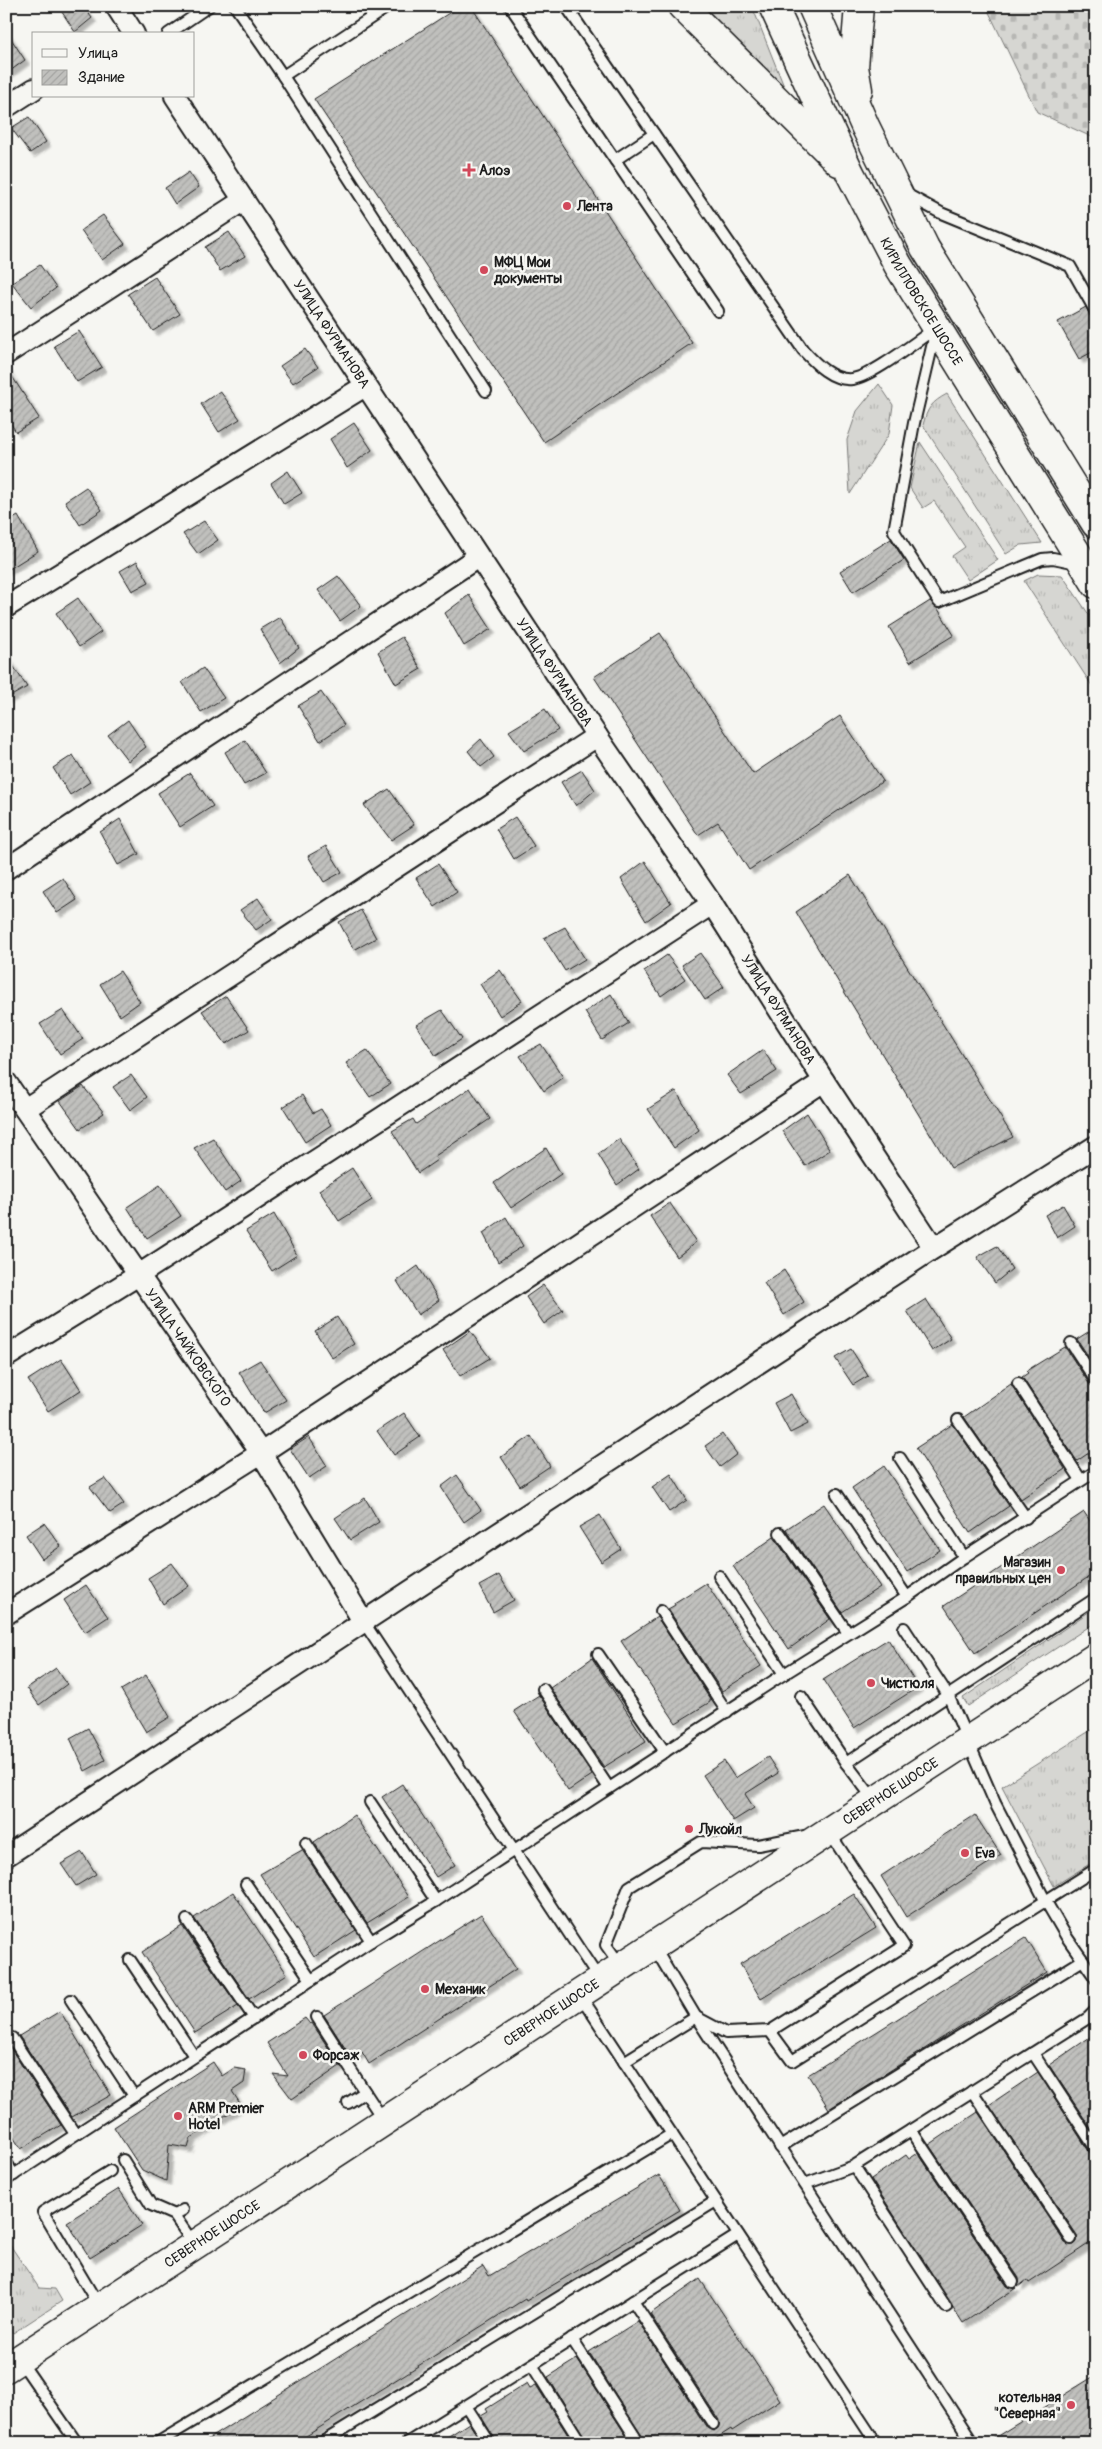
<svg xmlns="http://www.w3.org/2000/svg" width="1102" height="2449" viewBox="0 0 1102 2449" font-family="Pangolin,sans-serif">
	<style>
		.grass { fill: url(#grass-tufts); stroke: #797977 }
		.cemetery { fill: url(#cemetery-stones); stroke: #797977 }
		.building { fill: url(#building-hatch); stroke: #1c1c1c; filter: url(#shadow) }
		.lines { fill: none; stroke-linecap: round; stroke-linejoin: round }
		.service-casing { stroke: #1c1c1c; stroke-width: 14 }
		.minor-casing { stroke: #1c1c1c; stroke-width: 24 }
		.primary-casing { stroke: #1c1c1c; stroke-width: 31 }
		.service { stroke: #f6f6f2; stroke-width: 10 }
		.minor { stroke: #f6f6f2; stroke-width: 20 }
		.primary { stroke: #f6f6f2; stroke-width: 28 }
		.poi-dot { fill: #d1495b; stroke: #f6f6f2; stroke-width: 2 }
		.labels { text-anchor: middle; stroke-width: 5; stroke-linejoin: round; paint-order: stroke }
		.poi-label { font-size: 14px; font-weight: bold; fill: #1c1c1c; stroke: #f6f6f2; text-anchor: start }
		.street-label { font-size: 14px; fill: #1c1c1c; stroke: #f6f6f2 }
	</style>
	<defs>
		<pattern id="grass-tufts" width="24" height="20" patternUnits="userSpaceOnUse" patternTransform="scale(1.25)"><rect width="24" height="20" fill="#d6d6d2"/><path d="M3 7l-1-3M5 7V3M7 7l1-3M15 17l-1-3M17 17v-4M19 17l1-3" fill="none" stroke="#b7b7b4"/></pattern>
		<pattern id="cemetery-stones" width="16" height="16" patternUnits="userSpaceOnUse" patternTransform="scale(1.25)"><rect width="16" height="16" fill="#d6d6d2"/><path d="M2 7V4a2 2 0 0 1 4 0v3zM10 15v-3a2 2 0 0 1 4 0v3z" fill="#b7b7b4"/></pattern>
		<pattern id="building-hatch" width="6" height="6" patternUnits="userSpaceOnUse" patternTransform="scale(1.25)"><rect width="6" height="6" fill="#c0c0bd"/><path d="M-1 1l2-2M0 6l6-6M5 7l2-2" fill="none" stroke="#a4a4a2"/></pattern>
		<filter id="shadow"><feDropShadow dx="4.5" dy="4.5" stdDeviation="1" flood-color="#0004"/></filter>
	</defs>
	<rect width="100%" height="100%" fill="#f6f6f2"/>
	<filter id="ink" filterUnits="userSpaceOnUse"><feTurbulence type="fractalNoise" baseFrequency=".02" numOctaves="2"/><feDisplacementMap in="SourceGraphic" scale="10" xChannelSelector="R" yChannelSelector="G"/><feConvolveMatrix kernelMatrix="1 2 1 2 8 2 1 2 1" color-interpolation-filters="sRGB"/></filter>
	<g filter="url(#ink)">
		<!-- grass -->
		<g class="grass">
			<path d="M701,6H752L787,94Z"/>
			<path d="M879,384L893,405L889,434L850,494L847,440L857,411Z"/>
			<path d="M947,394L1042,543L1021,545L1006,554L923,425C927,408 932,402 947,394Z"/>
			<path d="M920,442L998,560L968,580L952,556L965,547L934,501L923,508L910,488Z"/>
			<path d="M1038,574L1062,575L1096,625V692L1024,581Z"/>
			<path d="M1096,1607V1622L968,1706L963,1698Z"/>
			<path d="M1096,1727V1860L1054,1886L1002,1786Z"/>
			<path d="M6,2239L39,2288L55,2289L62,2301L13,2333L6,2323Z"/>
		</g>
		<!-- cemetery -->
		<path class="cemetery" d="M986,6H1096V139L1037,112Z"/>
		<!-- building -->
		<g class="building">
			<path d="M58,6H83L92,18L75,32Z"/>
			<path d="M460,6H471L692,343L544,442L314,99Z"/>
			<path d="M6,31L25,60L6,74Z"/>
			<path d="M29,117L46,142L30,153L11,128Z"/>
			<path d="M189,172L199,187L175,204L165,188Z"/>
			<path d="M103,215L125,244L102,260L81,230Z"/>
			<path d="M229,232L245,256L220,271L205,247Z"/>
			<path d="M40,265L56,288L31,307L12,283Z"/>
			<path d="M155,277L180,314L153,331L128,294Z"/>
			<path d="M1086,307L1090,316L1096,319V350L1079,359L1058,322Z"/>
			<path d="M79,331L102,367L77,382L54,346Z"/>
			<path d="M305,349L318,367L293,383L280,366Z"/>
			<path d="M6,367L39,418L16,432L6,416Z"/>
			<path d="M220,391L240,419L219,432L201,404Z"/>
			<path d="M354,423L372,450L347,468L330,439Z"/>
			<path d="M288,471L302,493L284,504L271,483Z"/>
			<path d="M86,487L102,510L80,525L65,501Z"/>
			<path d="M18,516L38,551L6,571V523Z"/>
			<path d="M204,521L218,540L198,554L183,534Z"/>
			<path d="M891,539L904,560L853,592L840,571Z"/>
			<path d="M137,561L149,582L132,591L120,571Z"/>
			<path d="M338,576L361,606L340,621L318,590Z"/>
			<path d="M469,595L491,629L464,646L445,613Z"/>
			<path d="M78,598L101,632L79,647L56,613Z"/>
			<path d="M930,601L938,609L954,635L910,662L889,627Z"/>
			<path d="M280,617L299,648L280,663L260,629Z"/>
			<path d="M660,633L753,774L840,716L883,781L749,870L718,822L698,835L594,677Z"/>
			<path d="M402,637L421,669L396,684L378,652Z"/>
			<path d="M6,655L27,687L6,699Z"/>
			<path d="M203,668L224,698L201,712L182,682Z"/>
			<path d="M321,692L344,725L320,741L298,706Z"/>
			<path d="M545,709L558,730L524,751L509,731Z"/>
			<path d="M128,720L146,747L128,761L108,735Z"/>
			<path d="M481,739L494,757L481,767L468,751Z"/>
			<path d="M245,740L266,773L244,785L225,752Z"/>
			<path d="M73,755L90,782L70,795L53,768Z"/>
			<path d="M582,770L595,790L576,806L561,782Z"/>
			<path d="M190,773L213,806L180,827L158,793Z"/>
			<path d="M389,789L414,825L391,840L364,805Z"/>
			<path d="M515,817L534,846L514,859L496,829Z"/>
			<path d="M120,819L139,854L118,865L100,832Z"/>
			<path d="M326,846L342,872L324,882L308,856Z"/>
			<path d="M645,861L671,903L646,921L621,879Z"/>
			<path d="M438,864L457,892L435,907L416,878Z"/>
			<path d="M850,875L1013,1137L951,1168L796,912Z"/>
			<path d="M63,878L77,900L57,913L43,891Z"/>
			<path d="M258,898L272,919L256,930L240,910Z"/>
			<path d="M361,910L376,938L354,950L339,922Z"/>
			<path d="M565,927L585,959L565,971L544,938Z"/>
			<path d="M700,953L724,987L705,1000L682,965Z"/>
			<path d="M667,955L685,979L661,996L644,971Z"/>
			<path d="M500,970L522,1001L500,1016L480,984Z"/>
			<path d="M120,971L140,1002L120,1016L100,984Z"/>
			<path d="M611,994L629,1023L602,1040L585,1012Z"/>
			<path d="M226,996L249,1030L226,1044L202,1011Z"/>
			<path d="M63,1010L83,1039L60,1054L40,1024Z"/>
			<path d="M442,1010L462,1039L436,1056L416,1025Z"/>
			<path d="M541,1044L563,1077L544,1091L520,1056Z"/>
			<path d="M367,1050L390,1084L370,1097L346,1063Z"/>
			<path d="M763,1050L777,1071L741,1094L727,1075Z"/>
			<path d="M131,1075L147,1097L130,1110L113,1087Z"/>
			<path d="M83,1086L104,1113L80,1129L60,1101Z"/>
			<path d="M470,1088L490,1119L435,1156L437,1160L418,1173L392,1131L413,1119L416,1124Z"/>
			<path d="M676,1091L699,1130L674,1148L648,1109Z"/>
			<path d="M302,1095L313,1113L321,1109L331,1125L305,1142L283,1107Z"/>
			<path d="M807,1113L830,1150L805,1166L782,1131Z"/>
			<path d="M213,1138L241,1181L225,1192L194,1148Z"/>
			<path d="M619,1139L639,1169L617,1185L598,1154Z"/>
			<path d="M546,1148L561,1174L511,1208L494,1183Z"/>
			<path d="M352,1168L372,1200L339,1221L319,1190Z"/>
			<path d="M160,1185L181,1216L147,1238L127,1207Z"/>
			<path d="M670,1203L696,1242L677,1257L650,1216Z"/>
			<path d="M1063,1205L1075,1226L1057,1238L1045,1215Z"/>
			<path d="M274,1214L297,1255L272,1271L246,1231Z"/>
			<path d="M506,1217L523,1246L498,1262L483,1233Z"/>
			<path d="M997,1246L1012,1269L995,1283L977,1257Z"/>
			<path d="M418,1266L439,1300L418,1315L397,1281Z"/>
			<path d="M784,1270L804,1302L784,1315L764,1283Z"/>
			<path d="M543,1285L563,1310L544,1324L526,1297Z"/>
			<path d="M926,1299L951,1339L932,1351L907,1311Z"/>
			<path d="M337,1317L354,1344L332,1358L315,1331Z"/>
			<path d="M1096,1327V1368L1077,1339Z"/>
			<path d="M470,1331L490,1358L460,1376L443,1350Z"/>
			<path d="M1065,1347L1090,1385L1096,1388V1448L1077,1461L1022,1377L1028,1373L1026,1371Z"/>
			<path d="M851,1349L868,1376L853,1385L835,1358Z"/>
			<path d="M61,1359L81,1390L48,1411L28,1380Z"/>
			<path d="M260,1360L286,1400L264,1413L239,1372Z"/>
			<path d="M1011,1384L1065,1469L1021,1499L964,1417Z"/>
			<path d="M791,1394L808,1424L790,1433L774,1403Z"/>
			<path d="M404,1413L420,1437L394,1455L377,1431Z"/>
			<path d="M953,1424L1009,1506L970,1533L916,1448Z"/>
			<path d="M722,1434L737,1454L720,1467L705,1446Z"/>
			<path d="M531,1436L550,1466L520,1486L501,1457Z"/>
			<path d="M309,1437L327,1466L309,1478L290,1449Z"/>
			<path d="M884,1466L940,1550L907,1572L852,1488Z"/>
			<path d="M671,1474L687,1500L669,1512L652,1487Z"/>
			<path d="M457,1475L481,1510L464,1522L441,1487Z"/>
			<path d="M105,1478L124,1504L110,1513L90,1487Z"/>
			<path d="M365,1498L379,1522L350,1540L335,1518Z"/>
			<path d="M824,1504L880,1587L842,1612L786,1529Z"/>
			<path d="M1084,1512L1096,1530V1572L975,1653L944,1606Z"/>
			<path d="M600,1515L621,1549L601,1562L579,1527Z"/>
			<path d="M44,1523L61,1546L42,1559L26,1535Z"/>
			<path d="M774,1537L830,1619L789,1649L733,1566Z"/>
			<path d="M172,1563L189,1586L163,1604L148,1578Z"/>
			<path d="M499,1575L514,1600L493,1612L479,1586Z"/>
			<path d="M706,1583L761,1666L722,1691L668,1609L675,1605L674,1603Z"/>
			<path d="M86,1585L108,1617L85,1632L64,1600Z"/>
			<path d="M657,1617L710,1699V1702L676,1723L621,1641Z"/>
			<path d="M888,1639L918,1687L854,1728L823,1680Z"/>
			<path d="M592,1658L646,1741L604,1767L550,1688Z"/>
			<path d="M56,1668L67,1684L39,1705L27,1688Z"/>
			<path d="M146,1675L170,1717L146,1732L121,1690Z"/>
			<path d="M539,1695L592,1775L568,1791L514,1711Z"/>
			<path d="M88,1728L105,1760L85,1771L70,1738Z"/>
			<path d="M768,1757L778,1773L745,1794L754,1808L733,1821L703,1775L724,1761L735,1778Z"/>
			<path d="M402,1784L455,1865L436,1877L382,1797Z"/>
			<path d="M354,1815L409,1897L367,1923L314,1842Z"/>
			<path d="M975,1815L1001,1855L906,1917L881,1876Z"/>
			<path d="M302,1850L356,1930L314,1957L260,1874Z"/>
			<path d="M82,1852L96,1874L76,1886L61,1864Z"/>
			<path d="M233,1892L287,1974L249,1999L194,1918Z"/>
			<path d="M854,1894L876,1928L761,1999L740,1964Z"/>
			<path d="M481,1914L516,1969L369,2064L362,2052L352,2059L324,2015Z"/>
			<path d="M182,1926L238,2006L195,2033L142,1952Z"/>
			<path d="M1026,1938L1047,1972L829,2109L808,2075Z"/>
			<path d="M60,2011L111,2095L72,2117L19,2036Z"/>
			<path d="M305,2018L310,2024L312,2023L340,2066L292,2099L273,2074L288,2076L267,2043Z"/>
			<path d="M1096,2033V2136L1049,2065Z"/>
			<path d="M7,2043L61,2125L21,2149L6,2126Z"/>
			<path d="M213,2062L222,2076L234,2068L246,2070L244,2083L232,2091L241,2105L191,2138L188,2148L169,2145L166,2181L142,2170L114,2127Z"/>
			<path d="M1038,2072L1090,2153L1096,2156V2239L1029,2283L1027,2280L1018,2287L1019,2278L929,2145L978,2112L1065,2243L1074,2245L1077,2242V2235L989,2105Z"/>
			<path d="M918,2153L1007,2286L1016,2288L963,2323L871,2179L906,2155L909,2159Z"/>
			<path d="M659,2175L680,2210L526,2301L525,2299L295,2443H202L483,2266L489,2276Z"/>
			<path d="M119,2189L142,2225L90,2258L67,2222Z"/>
			<path d="M700,2279L780,2400L732,2431L731,2429L709,2443H646L589,2352L638,2321L707,2428L713,2431L717,2429L719,2420L650,2314Z"/>
			<path d="M577,2359L631,2443H588L548,2377Z"/>
			<path d="M1096,2375V2443H986Z"/>
			<path d="M527,2383L530,2388L536,2385L573,2443H497L481,2416L488,2412L486,2409Z"/>
			<path d="M469,2423L482,2443H438Z"/>
		</g>
		<g class="lines">
			<!-- service casing -->
			<g class="service-casing">
				<g id="service">
					<path d="M235,6L283,76L486,391"/>
					<path d="M510,6L718,311"/>
					<path d="M566,6L803,350C816,364 832,381 852,379C871,377 918,340 936,328"/>
					<path d="M168,34L209,6"/>
					<path d="M283,76L389,6"/>
					<path d="M615,160L654,134"/>
					<path d="M904,193L941,213L1070,266L1096,312"/>
					<path d="M935,334L914,423L894,531L939,602L1042,559L1053,558L1077,563"/>
					<path d="M1071,1343L1096,1381"/>
					<path d="M1018,1383L1081,1480"/>
					<path d="M958,1420L1026,1518"/>
					<path d="M900,1458L964,1557"/>
					<path d="M837,1494L907,1597"/>
					<path d="M780,1533L848,1633"/>
					<path d="M719,1576L784,1674"/>
					<path d="M661,1611L727,1712"/>
					<path d="M363,1621L599,1979"/>
					<path d="M904,1628L948,1695L995,1803L1045,1900L1066,1936L1096,1979"/>
					<path d="M598,1654L665,1752"/>
					<path d="M543,1689L609,1788"/>
					<path d="M801,1696L846,1763L875,1801"/>
					<path d="M846,1763L1096,1598"/>
					<path d="M370,1802L436,1901"/>
					<path d="M306,1843L371,1941"/>
					<path d="M246,1884L311,1980"/>
					<path d="M187,1920L254,2018"/>
					<path d="M654,1947L696,2017L973,2443"/>
					<path d="M130,1960L194,2056"/>
					<path d="M621,1966L606,1945L629,1887L701,1842L758,1845L805,1836"/>
					<path d="M580,1995L876,2443"/>
					<path d="M71,2000L134,2096"/>
					<path d="M317,2017L365,2092"/>
					<path d="M770,2031L792,2061L1096,1869"/>
					<path d="M12,2038L75,2134"/>
					<path d="M1033,2053L1096,2149"/>
					<path d="M624,2062L696,2017L726,2033L770,2031L904,1946L829,1832"/>
					<path d="M972,2091L1071,2239"/>
					<path d="M348,2103L365,2092L384,2121"/>
					<path d="M911,2130L1013,2282"/>
					<path d="M780,2147L1083,1960"/>
					<path d="M123,2160L151,2205L174,2215"/>
					<path d="M6,2162L14,2175"/>
					<path d="M854,2166L946,2307"/>
					<path d="M6,2180L371,1941L436,1901L784,1674L907,1597L964,1557L1096,1471"/>
					<path d="M805,2184L854,2166L1088,2018L1096,2010"/>
					<path d="M183,2210L174,2215L193,2243"/>
					<path d="M633,2301L713,2424"/>
					<path d="M99,2306L43,2212L110,2171"/>
					<path d="M572,2339L639,2443"/>
					<path d="M19,2359L77,2443"/>
					<path d="M532,2365L581,2443"/>
					<path d="M466,2406L490,2443"/>
					<path d="M157,2443L672,2134"/>
					<path d="M321,2443L716,2201"/>
					<path d="M407,2443L738,2235"/>
				</g>
			</g>
			<!-- minor casing -->
			<g class="minor-casing">
				<g id="minor">
					<path d="M116,6L134,34"/>
					<path id="s1" d="M175,96L597,736L712,904L824,1081L934,1248"/>
					<path d="M6,107L34,89"/>
					<path d="M6,354L244,200"/>
					<path d="M6,607L365,386"/>
					<path d="M6,869L478,557"/>
					<path id="s2" d="M6,1082L261,1453L363,1621"/>
					<path d="M25,1109L597,736"/>
					<path d="M6,1357L137,1276L712,904"/>
					<path d="M6,1614L261,1453L824,1081"/>
					<path d="M6,1856L934,1248L1096,1146"/>
				</g>
			</g>
			<!-- primary casing -->
			<g class="primary-casing">
				<g id="primary">
					<path d="M682,6L839,162"/>
					<path id="s3" d="M773,6L850,173L898,265L1096,584"/>
					<path d="M812,6L865,126L925,248L1096,524"/>
					<path d="M858,90L854,67L859,6"/>
					<path id="s4" d="M6,2368L1096,1657"/>
				</g>
			</g>
			<!-- service -->
			<use href="#service" class="service"/>
			<!-- minor -->
			<use href="#minor" class="minor"/>
			<!-- primary -->
			<use href="#primary" class="primary"/>
		</g>
	</g>
	<!-- markers -->
	<g class="poi-dot">
		<path d="M466.5 162.5h5v5h5v5h-5v5h-5v-5h-5v-5h5z"/>
		<circle cx="567" cy="206" r="5"/>
		<circle cx="484" cy="270" r="5"/>
		<circle cx="1061" cy="1570" r="5"/>
		<circle cx="871" cy="1683" r="5"/>
		<circle cx="689" cy="1829" r="5"/>
		<circle cx="965" cy="1853" r="5"/>
		<circle cx="425" cy="1989" r="5"/>
		<circle cx="303" cy="2055" r="5"/>
		<circle cx="178" cy="2116" r="5"/>
		<circle cx="1071" cy="2405" r="5"/>
	</g>
	<g class="labels">
		<!-- poi labels -->
		<g class="poi-label">
			<text x="479" y="175">Алоэ</text>
			<text x="577" y="211">Лента</text>
			<text x="494" y="267">МФЦ Мои<tspan x="494" dy="16">документы</tspan></text>
			<text x="1051" y="1567" text-anchor="end">Магазин<tspan x="1051" dy="16">правильных цен</tspan></text>
			<text x="881" y="1688">Чистюля</text>
			<text x="699" y="1834">Лукойл</text>
			<text x="975" y="1858">Eva</text>
			<text x="435" y="1994">Механик</text>
			<text x="313" y="2060">Форсаж</text>
			<text x="188" y="2113">ARM Premier<tspan x="188" dy="16">Hotel</tspan></text>
			<text x="1061" y="2402" text-anchor="end">котельная<tspan x="1061" dy="16">"Северная"</tspan></text>
		</g>
		<!-- street labels -->
		<g class="street-label">
			<text dy="5" stroke="none"><textPath href="#s3" startOffset="331">КИРИЛЛОВСКОЕ ШОССЕ</textPath></text>
			<text dy="5" stroke="none"><textPath href="#s1" startOffset="285">УЛИЦА ФУРМАНОВА</textPath></text>
			<text dy="5" stroke="none"><textPath href="#s1" startOffset="690">УЛИЦА ФУРМАНОВА</textPath></text>
			<text dy="5" stroke="none"><textPath href="#s1" startOffset="1095">УЛИЦА ФУРМАНОВА</textPath></text>
			<text dy="5" stroke="none"><textPath href="#s2" startOffset="322">УЛИЦА ЧАЙКОВСКОГО</textPath></text>
			<text dy="5" stroke="none"><textPath href="#s4" startOffset="1056">СЕВЕРНОЕ ШОССЕ</textPath></text>
			<text dy="5" stroke="none"><textPath href="#s4" startOffset="651">СЕВЕРНОЕ ШОССЕ</textPath></text>
			<text dy="5" stroke="none"><textPath href="#s4" startOffset="246">СЕВЕРНОЕ ШОССЕ</textPath></text>
		</g>
	</g>
	<!-- margin -->
	<rect width="1102" height="2449" fill="none" stroke="#f6f6f2" stroke-width="25"/>
	<rect x="12" y="12" width="1077" height="2424" fill="none" stroke="#1c1c1c" stroke-width="2" filter="url(#ink)"/>
	<!-- legend -->
	<rect x="32" y="32" width="162" height="65" fill="#f6f6f2" stroke="#9f9f9c"/>
	<rect x="42" y="49" width="25" height="8" fill="#f6f6f2" stroke="#9f9f9c"/>
	<text x="78" y="58" font-size="15" fill="#1c1c1c">Улица</text>
	<rect x="42" y="70" width="25" height="15" fill="url(#building-hatch)" stroke="#9f9f9c"/>
	<text x="78" y="82" font-size="15" fill="#1c1c1c">Здание</text>
</svg>
